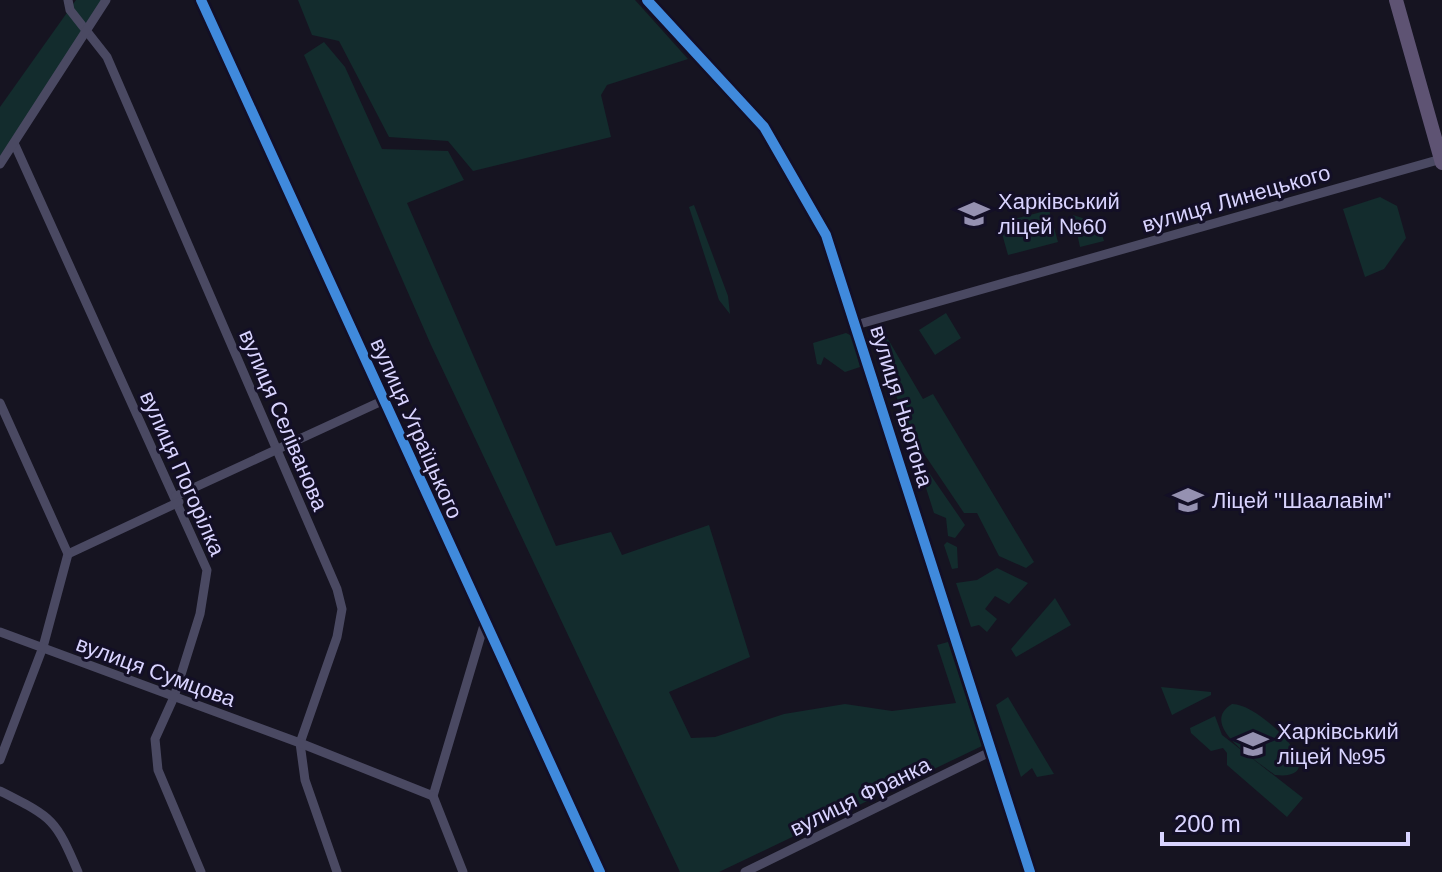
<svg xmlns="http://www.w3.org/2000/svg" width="1442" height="872" viewBox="0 0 1442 872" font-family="Arial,sans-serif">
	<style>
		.green { fill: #132c2d }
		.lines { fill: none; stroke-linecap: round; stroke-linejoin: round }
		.street { stroke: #4a4962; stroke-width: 9 }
		.secondary { stroke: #575674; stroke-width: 12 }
		.primary { stroke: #5e5373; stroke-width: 14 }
		.cycleway-casing { stroke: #130f26; stroke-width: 15 }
		.cycleway { stroke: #408adc; stroke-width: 10 }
		.labels { text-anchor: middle; stroke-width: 6; stroke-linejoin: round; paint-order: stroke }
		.street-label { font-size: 22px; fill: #d9d4ff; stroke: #130f26 }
		.poi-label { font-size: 22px; fill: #d9d4ff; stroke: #130f26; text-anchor: start }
	</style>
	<rect width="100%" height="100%" fill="#161421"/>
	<!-- green -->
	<g class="green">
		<path d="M76,0H106L0,156V107Z"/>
		<path d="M298,0H635L688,59L607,85L601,95L611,137L473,171L448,141L389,137L339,41L312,35Z"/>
		<path d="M324,42L345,67L382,149L448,151L464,180L407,203L556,546L611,532L622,555L709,525L750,657L669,692L691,738L715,737L784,714L845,704L892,711L956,703L937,645L948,642L982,746L719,872H680L431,345L304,55Z"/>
		<path d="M1380,197L1397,206L1406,238L1384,269L1365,277L1343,209Z"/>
		<path d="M694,205L728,296L730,314L719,300L689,207Z"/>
		<path d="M1049,210L1058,242L1008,255L999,223Z"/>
		<path d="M1073,215L1098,223L1104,241L1080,247Z"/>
		<path d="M946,313L961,338L935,355L919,330Z"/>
		<path d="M846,333L852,336L860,367L845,372L824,357L821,365L817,364L813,343Z"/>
		<path d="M885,334L923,399L933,394L1034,562L1026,568L999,556L977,513H964L908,430L876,338Z"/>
		<path d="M925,467L965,525L955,538L948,536L946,518L934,513L920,469Z"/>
		<path d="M947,542L957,547L958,568L952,569L944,545Z"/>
		<path d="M997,568L1028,583L1009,604L995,596L985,609L997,619L987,632L979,625L971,627L956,583L977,580Z"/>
		<path d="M1055,598L1071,625L1016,657L1011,649Z"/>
		<path d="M1161,687L1211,692V695L1172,715Z"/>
		<path d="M1008,697L1054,774L1037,777L1032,768L1021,777L996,705Z"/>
		<path d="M1232,704C1261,703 1338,782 1275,775C1257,761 1197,725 1232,704Z"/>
		<path d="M1215,716L1222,735L1303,798L1287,817L1227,765V753L1223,748L1211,751L1191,733L1190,728Z"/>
	</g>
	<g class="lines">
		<!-- street -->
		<g class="street">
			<path d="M68,0L70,10L107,57L337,589L342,609L337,637L300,743L305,780L337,872"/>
			<path d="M201,0L600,872"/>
			<path d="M14,143L207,570L200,614L174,697L155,739L158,770L201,872"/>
			<path d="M0,164L106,0"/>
			<path d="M856,325L1441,159"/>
			<path d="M0,403L68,554L43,647L0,760"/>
			<path d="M176,496L382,401"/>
			<path d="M68,554L179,502"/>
			<path d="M0,632L300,743L433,796L484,625"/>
			<path d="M0,791C53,818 55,818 78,872"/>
			<path d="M433,796L463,872"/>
			<path d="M745,872L992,751"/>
		</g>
		<!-- secondary -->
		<path class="secondary" d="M647,0L764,127L826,235L1030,872"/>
		<!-- primary -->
		<path class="primary" d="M1396,0L1442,163"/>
		<!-- cycleway casing -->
		<g class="cycleway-casing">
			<g id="cycleway">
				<path d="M201,0L600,872"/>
				<path d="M647,0L764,127L826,235L1030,872"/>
			</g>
		</g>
		<!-- cycleway -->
		<use href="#cycleway" class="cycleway"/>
	</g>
	<!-- icons -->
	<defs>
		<g id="school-bare" transform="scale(2.4)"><path d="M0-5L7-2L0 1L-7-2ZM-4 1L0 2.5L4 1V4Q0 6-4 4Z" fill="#9591b1" stroke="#130f26" stroke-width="2.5" paint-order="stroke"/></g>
	</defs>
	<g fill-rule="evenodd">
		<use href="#school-bare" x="974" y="214"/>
		<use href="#school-bare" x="1188" y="500"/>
		<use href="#school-bare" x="1253" y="744"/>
	</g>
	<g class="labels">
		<!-- street labels -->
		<g class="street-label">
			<text transform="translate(1236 198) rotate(-16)" y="8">вулиця Линецького</text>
			<text transform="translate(902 406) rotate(73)" y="8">вулиця Ньютона</text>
			<text transform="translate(284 420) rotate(67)" y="8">вулиця Селіванова</text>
			<text transform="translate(417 428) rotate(66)" y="8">вулиця Уграїцького</text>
			<text transform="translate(183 473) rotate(66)" y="8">вулиця Погорілка</text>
			<text transform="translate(156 671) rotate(20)" y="8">вулиця Сумцова</text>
			<text transform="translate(860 796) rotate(-26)" y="8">вулиця Франка</text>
		</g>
		<!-- poi labels -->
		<g class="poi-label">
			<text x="998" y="209">Харківський<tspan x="998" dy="25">ліцей №60</tspan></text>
			<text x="1212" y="508">Ліцей "Шаалавім"</text>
			<text x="1277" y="739">Харківський<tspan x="1277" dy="25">ліцей №95</tspan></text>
		</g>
	</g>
	<!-- scale -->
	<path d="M1162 832v12h246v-12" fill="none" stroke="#d9d4ff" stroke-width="4"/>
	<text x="1174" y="832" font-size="24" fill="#d9d4ff" stroke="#130f26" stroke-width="6" paint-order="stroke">200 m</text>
</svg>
